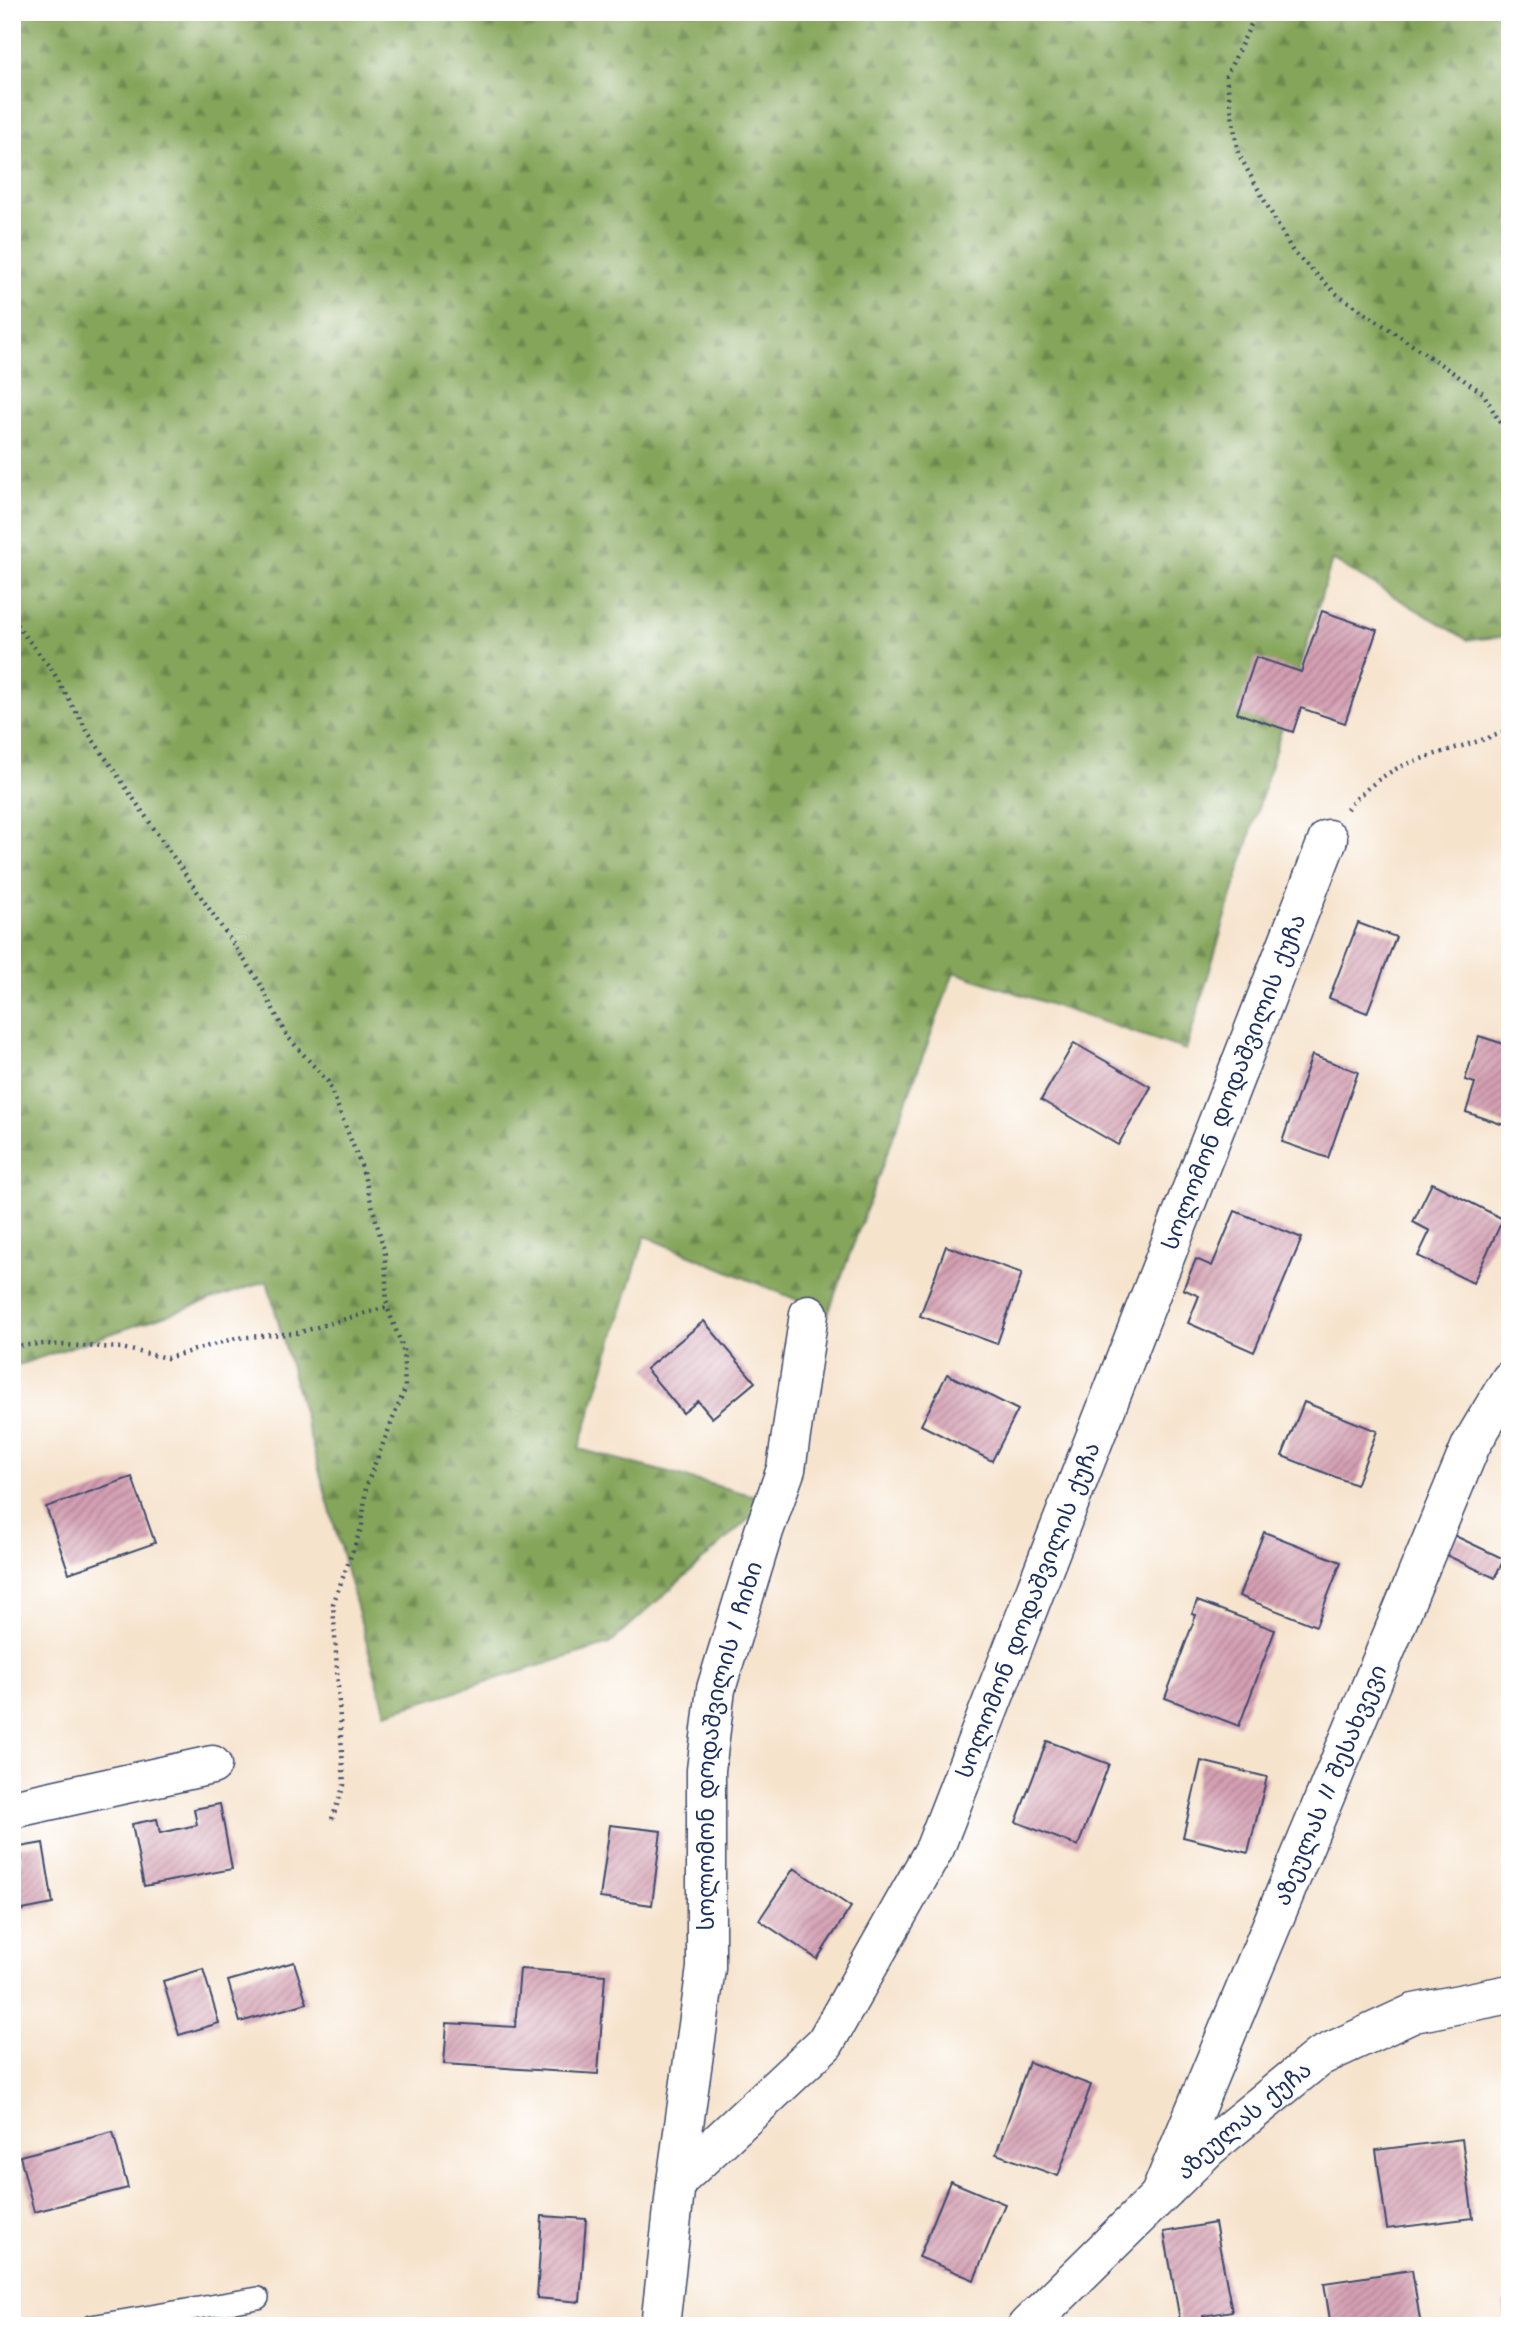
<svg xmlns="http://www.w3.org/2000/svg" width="1522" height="2338" viewBox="0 0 1522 2338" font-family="Kalam,'Noto Sans Georgian',sans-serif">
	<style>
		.forest { fill: url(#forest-firs); stroke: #506a5c; stroke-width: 2 }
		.building { fill: url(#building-hatch) }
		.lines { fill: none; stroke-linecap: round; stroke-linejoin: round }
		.service-casing { stroke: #3c4a6e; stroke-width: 24 }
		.minor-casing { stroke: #3c4a6e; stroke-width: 41 }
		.path { stroke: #3c4a6e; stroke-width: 4.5; stroke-dasharray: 2 5; stroke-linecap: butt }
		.service { stroke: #fff; stroke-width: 21 }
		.minor { stroke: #fff; stroke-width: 38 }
		.labels { text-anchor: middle; stroke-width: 6; stroke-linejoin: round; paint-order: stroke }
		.street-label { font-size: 23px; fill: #1b2f5e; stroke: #fff }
	</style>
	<defs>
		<pattern id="forest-firs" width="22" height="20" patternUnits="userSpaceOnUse" patternTransform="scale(1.75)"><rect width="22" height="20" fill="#85a65a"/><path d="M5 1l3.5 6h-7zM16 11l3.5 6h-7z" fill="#6c884e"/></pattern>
		<pattern id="building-hatch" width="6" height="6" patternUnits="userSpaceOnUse" patternTransform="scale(1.75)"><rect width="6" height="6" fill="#d49fb1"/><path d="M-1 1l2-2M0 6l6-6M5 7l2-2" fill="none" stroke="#ab8293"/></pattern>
	</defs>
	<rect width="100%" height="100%" fill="#fff"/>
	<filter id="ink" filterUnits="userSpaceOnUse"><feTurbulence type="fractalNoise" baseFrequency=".0143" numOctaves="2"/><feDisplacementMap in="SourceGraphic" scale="14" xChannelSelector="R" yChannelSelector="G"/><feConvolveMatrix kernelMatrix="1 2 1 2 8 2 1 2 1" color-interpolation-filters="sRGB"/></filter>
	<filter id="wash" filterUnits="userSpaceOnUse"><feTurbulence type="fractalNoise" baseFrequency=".00686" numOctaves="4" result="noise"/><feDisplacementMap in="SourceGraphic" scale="28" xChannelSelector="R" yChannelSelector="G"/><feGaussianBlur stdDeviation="1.57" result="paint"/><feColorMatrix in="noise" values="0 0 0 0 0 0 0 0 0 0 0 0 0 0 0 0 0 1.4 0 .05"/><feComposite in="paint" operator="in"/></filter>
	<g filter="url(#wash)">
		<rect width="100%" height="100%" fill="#f6e3cc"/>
		<!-- forest -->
		<path class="forest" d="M12,12H1510V636L1468,640L1332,560L1186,1050L954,972L828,1313L645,1236L579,1449L770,1500L609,1644L386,1713L267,1281L12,1367Z"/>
		<g id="blocks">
			<!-- building -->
			<g class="building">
				<path d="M1322,611L1377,630L1345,723L1301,708L1293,732L1237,713L1256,657L1301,672Z"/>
				<path d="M1358,923L1396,937L1367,1013L1329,998Z"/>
				<path d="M1479,1036L1510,1046V1127L1466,1112L1475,1083L1465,1080Z"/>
				<path d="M1074,1043L1151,1087L1118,1145L1041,1100Z"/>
				<path d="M1312,1055L1358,1072L1328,1158L1282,1142Z"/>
				<path d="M1432,1183L1503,1219L1473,1283L1418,1256L1430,1231L1413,1222Z"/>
				<path d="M1235,1211L1302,1238L1254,1352L1188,1323L1199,1296L1183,1289L1196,1259L1212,1266Z"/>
				<path d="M946,1246L1022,1273L997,1344L920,1316Z"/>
				<path d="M704,1321L755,1382L712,1418L698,1401L683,1413L646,1369Z"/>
				<path d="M947,1374L1018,1410L992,1461L921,1425Z"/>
				<path d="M1304,1402L1377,1431L1356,1485L1282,1456Z"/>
				<path d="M132,1477L155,1543L69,1573L46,1507Z"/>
				<path d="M1264,1532L1341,1562L1316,1626L1239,1596Z"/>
				<path d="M1449,1533L1504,1559L1495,1578L1448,1556L1444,1549Z"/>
				<path d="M1197,1601L1275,1630L1239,1726L1165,1698L1196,1615L1192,1614Z"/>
				<path d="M1047,1741L1109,1764L1078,1846L1016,1822Z"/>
				<path d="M1201,1761L1267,1777L1248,1853L1183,1837Z"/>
				<path d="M220,1804L232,1869L144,1886L132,1824L157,1819L160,1833L197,1825L194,1809Z"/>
				<path d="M610,1825L661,1831L652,1905L600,1898Z"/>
				<path d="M43,1843L53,1904L12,1912V1862L22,1860L20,1847Z"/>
				<path d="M794,1868L851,1907L817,1959L759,1920Z"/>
				<path d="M294,1962L307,2003L240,2022L228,1981Z"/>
				<path d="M203,1969L219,2023L179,2035L163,1981Z"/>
				<path d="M520,1969L605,1975L598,2074L444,2064L447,2023L515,2027Z"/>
				<path d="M1029,2062L1091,2085L1058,2176L996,2154Z"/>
				<path d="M113,2132L128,2188L34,2212L20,2156Z"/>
				<path d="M1462,2139L1473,2218L1387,2229L1376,2150Z"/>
				<path d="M950,2181L1005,2204L974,2280L919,2257Z"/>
				<path d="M542,2216L586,2219L580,2302L537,2298Z"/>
				<path d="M1215,2223L1232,2311L1203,2316L1205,2326H1157L1180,2320L1164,2232Z"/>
				<path d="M1412,2270L1421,2326H1331L1324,2283Z"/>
				<path d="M1510,2301V2326H1506L1503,2302Z"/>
			</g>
		</g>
	</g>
	<g filter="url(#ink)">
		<use href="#blocks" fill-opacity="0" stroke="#3c4a6e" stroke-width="2"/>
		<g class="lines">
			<!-- service casing -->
			<g class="service-casing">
				<path id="service" d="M91,2326L258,2298"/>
			</g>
			<!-- minor casing -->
			<g class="minor-casing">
				<g id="minor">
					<path d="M12,1809L212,1765"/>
					<path id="s1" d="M676,2182L706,1968V1770L716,1689L764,1531L786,1469L809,1314"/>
					<path id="s2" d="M1160,2194L1471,1445L1510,1380"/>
					<path id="s3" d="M660,2326L676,2182L825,2043L935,1848L1328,839"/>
					<path id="s4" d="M1027,2326L1208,2148L1319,2057L1414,2013L1510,1994"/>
				</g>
			</g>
			<!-- path -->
			<g class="path">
				<path d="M1257,12L1226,76L1238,153L1293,252L1337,294L1483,393L1510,440"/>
				<path d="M12,619L52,670L89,734L258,980L287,1036L328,1082L362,1168L385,1254L387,1307L297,1333L236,1338L167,1358L121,1348L44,1344L12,1346"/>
				<path d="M1347,809C1357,795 1385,773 1402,766C1437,752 1474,744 1510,730"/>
				<path d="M332,1819L344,1785L333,1604L362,1526L366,1486L405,1389L403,1348L387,1307"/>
			</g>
			<!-- service -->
			<use href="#service" class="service"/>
			<!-- minor -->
			<use href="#minor" class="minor"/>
		</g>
	</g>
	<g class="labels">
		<!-- street labels -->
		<g class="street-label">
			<text dy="8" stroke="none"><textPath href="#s3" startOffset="1395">სოლომონ დოდაშვილის ქუჩა</textPath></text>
			<text dy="8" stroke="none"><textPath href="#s3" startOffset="828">სოლომონ დოდაშვილის ქუჩა</textPath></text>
			<text dy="8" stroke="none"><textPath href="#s1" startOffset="441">სოლომონ დოდაშვილის I ჩიხი</textPath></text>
			<text dy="8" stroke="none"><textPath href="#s2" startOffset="443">აზეულას II შესახვევი</textPath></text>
			<text dy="8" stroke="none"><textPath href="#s4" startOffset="299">აზეულას ქუჩა</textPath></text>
		</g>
	</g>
	<!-- margin -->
	<rect width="1522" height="2338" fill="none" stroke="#fff" stroke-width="42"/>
</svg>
